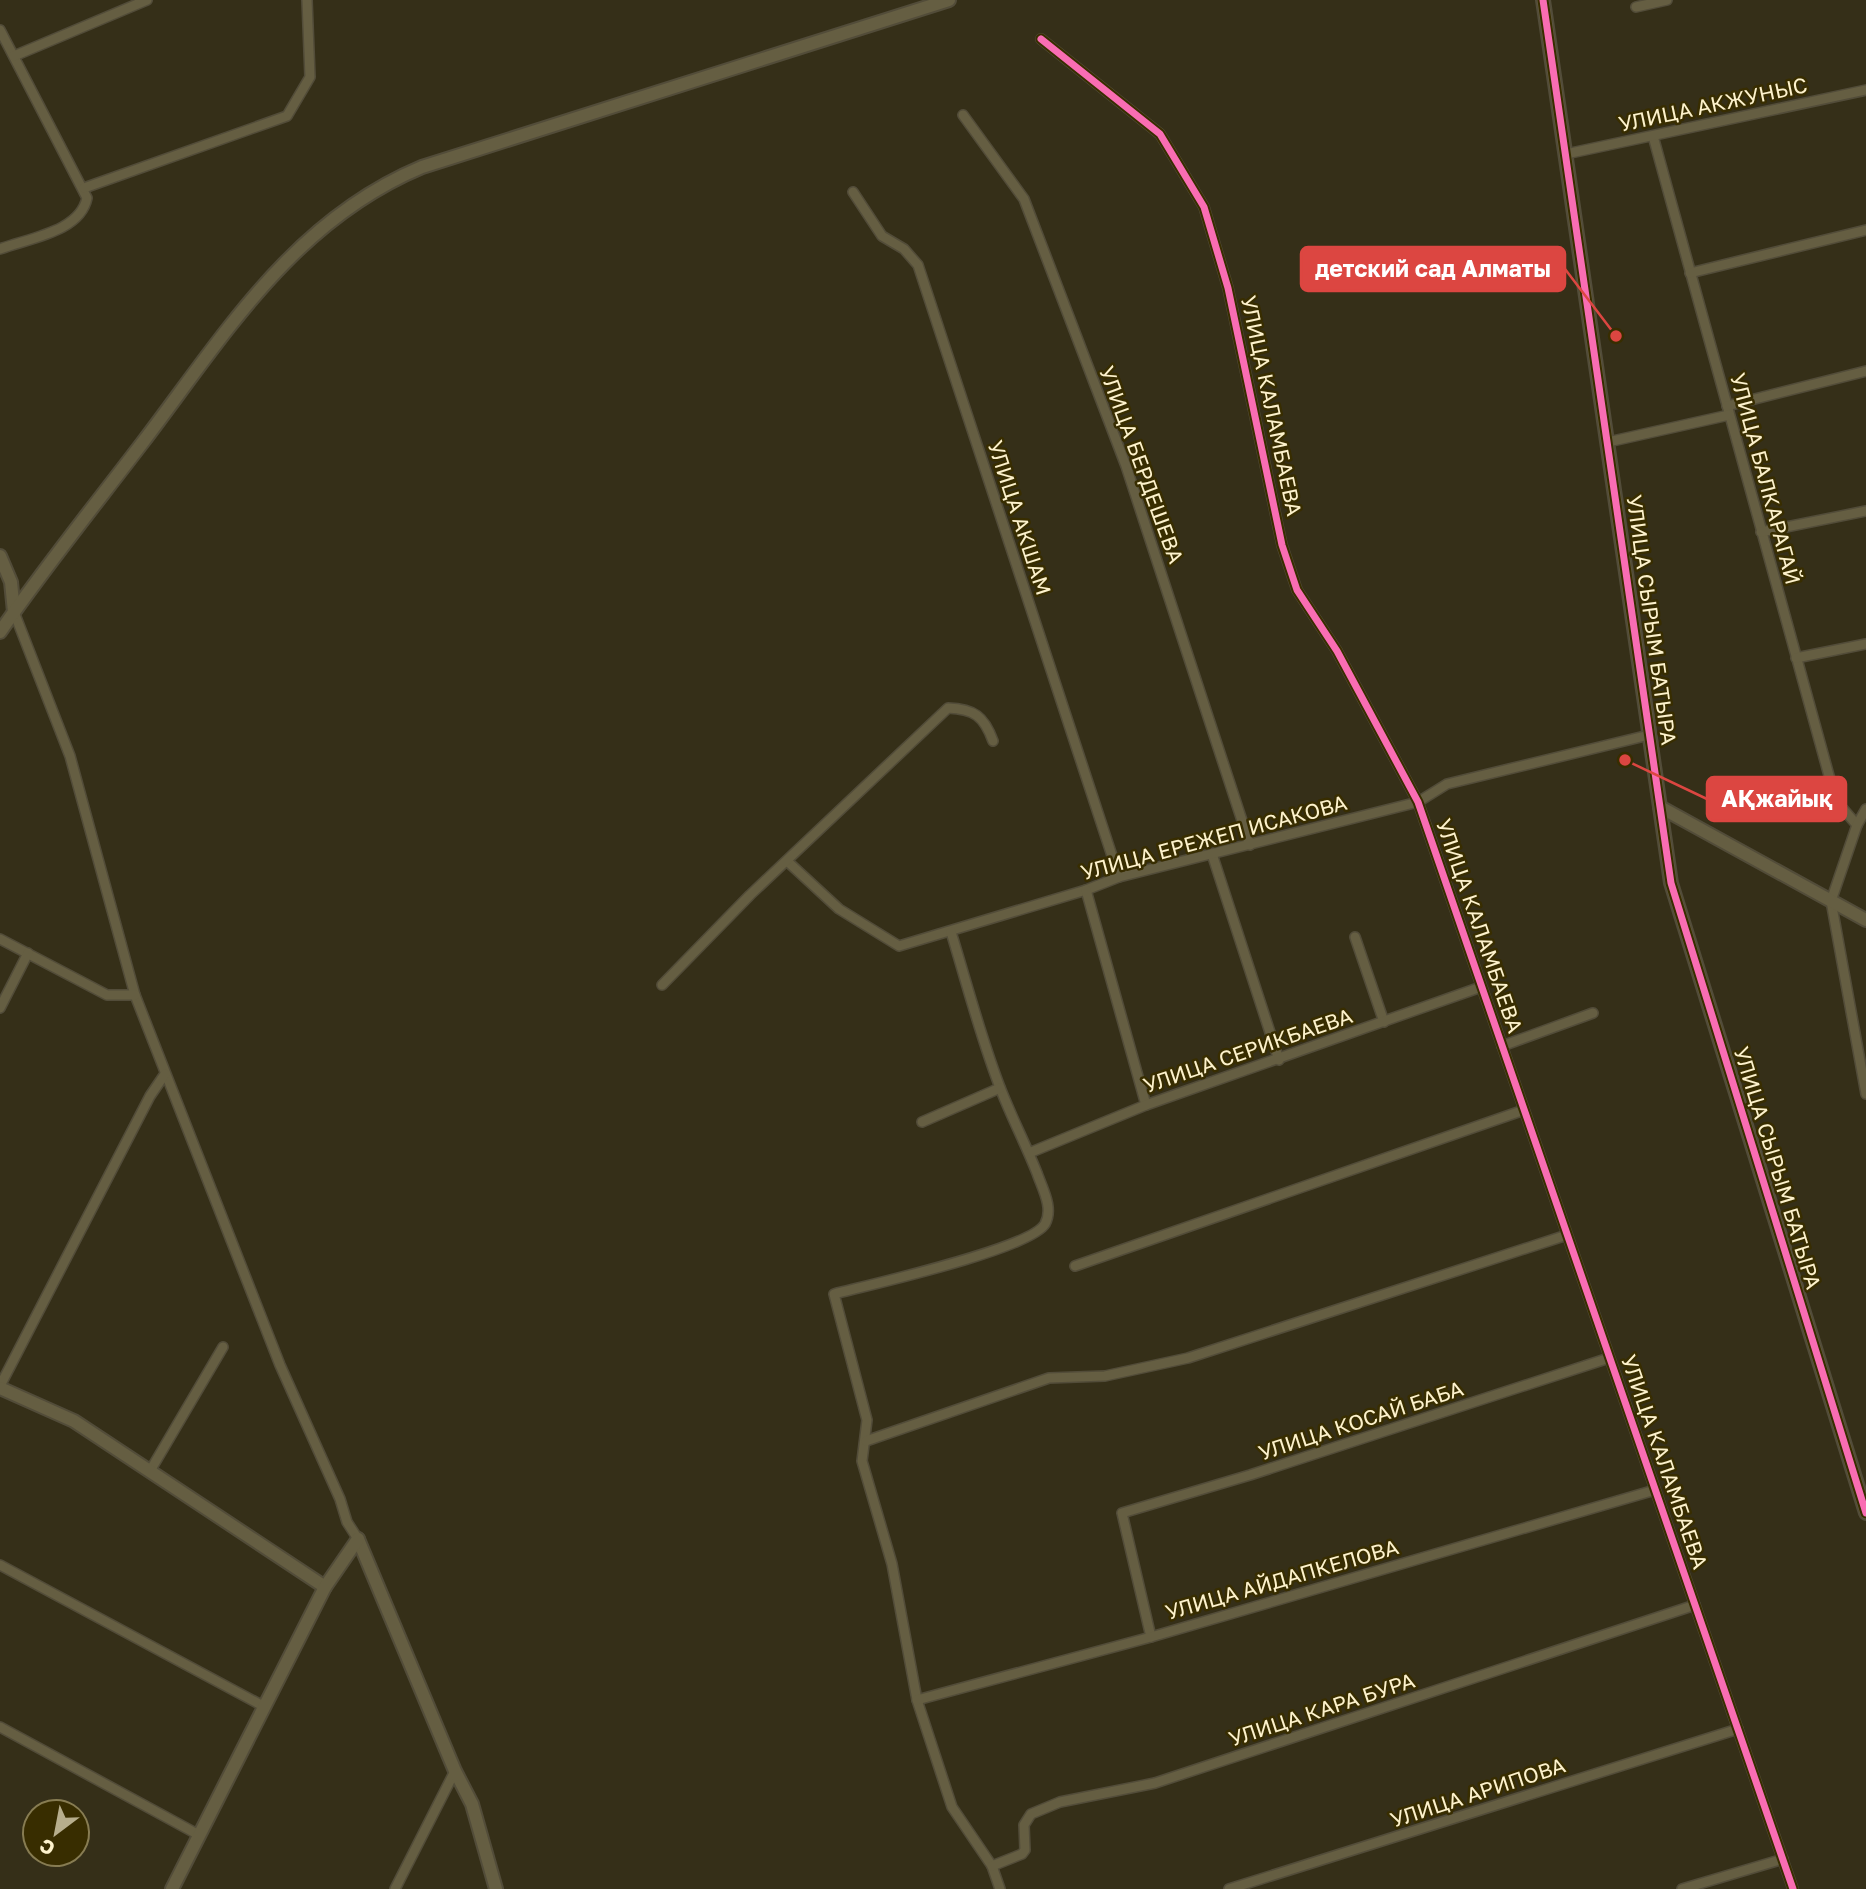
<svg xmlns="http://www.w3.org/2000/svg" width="1866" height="1889" viewBox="0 0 1866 1889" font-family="'Golos Text',sans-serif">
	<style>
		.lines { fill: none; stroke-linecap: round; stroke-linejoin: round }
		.street-casing { stroke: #524c39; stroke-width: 12 }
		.secondary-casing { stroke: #524c39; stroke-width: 16 }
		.street { stroke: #655e42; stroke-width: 9 }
		.secondary { stroke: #655e42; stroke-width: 12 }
		.cycleway-casing { stroke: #382d00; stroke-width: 11 }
		.cycleway { stroke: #f96db3; stroke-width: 7 }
		.labels { text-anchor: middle; stroke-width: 5; stroke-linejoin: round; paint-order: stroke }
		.street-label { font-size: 21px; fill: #fdf2cc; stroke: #382d00 }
		.leader { fill: none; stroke: #dc4641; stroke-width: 2.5 }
		.callout-dot { fill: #dc4641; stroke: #382d00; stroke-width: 2.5 }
		.callout { fill: #dc4641; stroke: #dc4641; stroke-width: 2.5 }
		.callout-label { font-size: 23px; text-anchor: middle; font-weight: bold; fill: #fff }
	</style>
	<rect width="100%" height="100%" fill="#352f18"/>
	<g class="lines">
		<!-- street casing -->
		<g class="street-casing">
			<g id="street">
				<path d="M1636,7L1667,0"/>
				<path d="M0,30L87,198C80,232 29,238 0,249"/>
				<path d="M1041,39L1160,134L1204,207L1228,288L1282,545L1297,590L1337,651L1418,802L1793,1889"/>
				<path d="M14,56L147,0"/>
				<path d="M963,115L1024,199L1126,466L1250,845"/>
				<path d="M1653,136L1836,801L1857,825"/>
				<path d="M1566,154L1866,90"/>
				<path d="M84,188L287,116L310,77L307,0"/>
				<path d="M853,192L882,236L904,249L918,265L1119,877"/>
				<path d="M1690,273L1866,230"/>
				<path d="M1727,406L1866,371"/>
				<path d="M1608,442L1729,415"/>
				<path d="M1761,532L1866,511"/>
				<path d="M14,612L70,756L135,995L280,1365L340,1499L347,1522L358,1539"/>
				<path d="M1796,658L1866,644"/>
				<path d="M1866,809L1857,825L1831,901L1866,1094"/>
				<path d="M1212,854L1279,1060"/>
				<path d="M787,861L839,909L899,946L1086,890L1119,877L1418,802L1447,784L1649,735"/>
				<path d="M1086,890L1146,1105"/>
				<path d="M951,932C967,984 981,1039 1001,1090C1012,1118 1026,1145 1037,1173C1042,1188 1054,1208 1045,1224C1030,1249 869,1285 834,1294L867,1420L862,1461L892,1564L917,1700L952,1807L992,1866L1000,1889"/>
				<path d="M1355,937L1384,1022"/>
				<path d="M0,939L107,995H135"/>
				<path d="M662,985L750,895L948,708C974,709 984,716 993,741"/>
				<path d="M0,1008L28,953"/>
				<path d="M1502,1046L1593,1013"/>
				<path d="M922,1122L1000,1088"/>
				<path d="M1029,1153L1146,1105L1481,987"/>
				<path d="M1075,1266L1524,1110"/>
				<path d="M0,1386L150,1096L165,1074"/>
				<path d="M866,1441L1049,1378L1105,1376L1188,1358L1567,1235"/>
				<path d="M150,1471L223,1347"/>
				<path d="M0,1565L263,1706"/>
				<path d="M1151,1637L1122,1513L1250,1475L1609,1358"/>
				<path d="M917,1700L1151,1637L1655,1490"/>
				<path d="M0,1727L199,1835"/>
				<path d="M992,1866L1022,1854L1025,1850L1024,1825L1031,1814L1060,1802L1155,1783L1695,1605"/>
				<path d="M395,1889L455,1771"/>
				<path d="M1229,1889L1738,1729"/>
				<path d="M1682,1889L1783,1859"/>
			</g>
		</g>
		<!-- secondary casing -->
		<g class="secondary-casing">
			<g id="secondary">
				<path d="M1543,0L1671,883L1866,1513"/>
				<path d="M0,556L11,582L14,612"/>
				<path d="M0,632C45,567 95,505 143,442C225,334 293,221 422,167L949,0"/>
				<path d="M1660,807L1866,920"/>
				<path d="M0,1388L74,1421L325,1587"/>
				<path d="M358,1539L455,1771L472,1804L496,1889"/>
				<path d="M172,1889L325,1587L358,1539"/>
			</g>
		</g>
		<!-- street -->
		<use href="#street" class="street"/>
		<!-- secondary -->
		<use href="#secondary" class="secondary"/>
		<!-- cycleway casing -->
		<g class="cycleway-casing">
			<g id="cycleway">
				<path d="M1543,0L1671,883L1866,1513"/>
				<path d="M1041,39L1160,134L1204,207L1228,288L1282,545L1297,590L1337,651L1418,802L1793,1889"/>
			</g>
		</g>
		<!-- cycleway -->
		<use href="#cycleway" class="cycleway"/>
	</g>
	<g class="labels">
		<!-- street labels -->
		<g class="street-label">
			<text transform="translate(1713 105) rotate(-12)" y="7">УЛИЦА АКЖУНЫС</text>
			<text transform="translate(1271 406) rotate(78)" y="7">УЛИЦА КАЛАМБАЕВА</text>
			<text transform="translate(1141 465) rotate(70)" y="7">УЛИЦА БЕРДЕШЕВА</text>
			<text transform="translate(1765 479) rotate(75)" y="7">УЛИЦА БАЛКАРАГАЙ</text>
			<text transform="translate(1019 518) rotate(72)" y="7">УЛИЦА АКШАМ</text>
			<text transform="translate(1651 620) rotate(82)" y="7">УЛИЦА СЫРЫМ БАТЫРА</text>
			<text transform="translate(1214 838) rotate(-15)" y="7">УЛИЦА ЕРЕЖЕП ИСАКОВА</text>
			<text transform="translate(1479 926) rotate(71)" y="7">УЛИЦА КАЛАМБАЕВА</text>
			<text transform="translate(1248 1051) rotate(-19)" y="7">УЛИЦА СЕРИКБАЕВА</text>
			<text transform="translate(1777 1168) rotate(73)" y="7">УЛИЦА СЫРЫМ БАТЫРА</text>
			<text transform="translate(1361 1421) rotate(-18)" y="7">УЛИЦА КОСАЙ БАБА</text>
			<text transform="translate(1664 1462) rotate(71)" y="7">УЛИЦА КАЛАМБАЕВА</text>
			<text transform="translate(1282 1580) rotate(-16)" y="7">УЛИЦА АЙДАПКЕЛОВА</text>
			<text transform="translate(1322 1710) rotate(-18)" y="7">УЛИЦА КАРА БУРА</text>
			<text transform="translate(1478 1793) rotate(-18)" y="7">УЛИЦА АРИПОВА</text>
		</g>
	</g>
	<!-- callouts -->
	<path class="leader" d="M1616 336L1565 269M1625 760L1707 799"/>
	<g class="callout-dot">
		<circle cx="1616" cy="336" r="7"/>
		<circle cx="1625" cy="760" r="7"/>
	</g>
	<g class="callout">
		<rect x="1301" y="247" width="264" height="44" rx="7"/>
		<rect x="1707" y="777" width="139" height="44" rx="7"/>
	</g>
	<g class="callout-label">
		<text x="1433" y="277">детский сад Алматы</text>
		<text x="1777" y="807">АҚжайық</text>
	</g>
	<!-- north arrow -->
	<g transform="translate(56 1833) rotate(212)"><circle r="33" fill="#382d00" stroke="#877c52" stroke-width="2"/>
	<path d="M0-5L12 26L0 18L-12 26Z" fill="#b7ae8d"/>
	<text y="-10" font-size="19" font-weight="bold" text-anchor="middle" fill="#fdf2cc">С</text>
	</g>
</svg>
